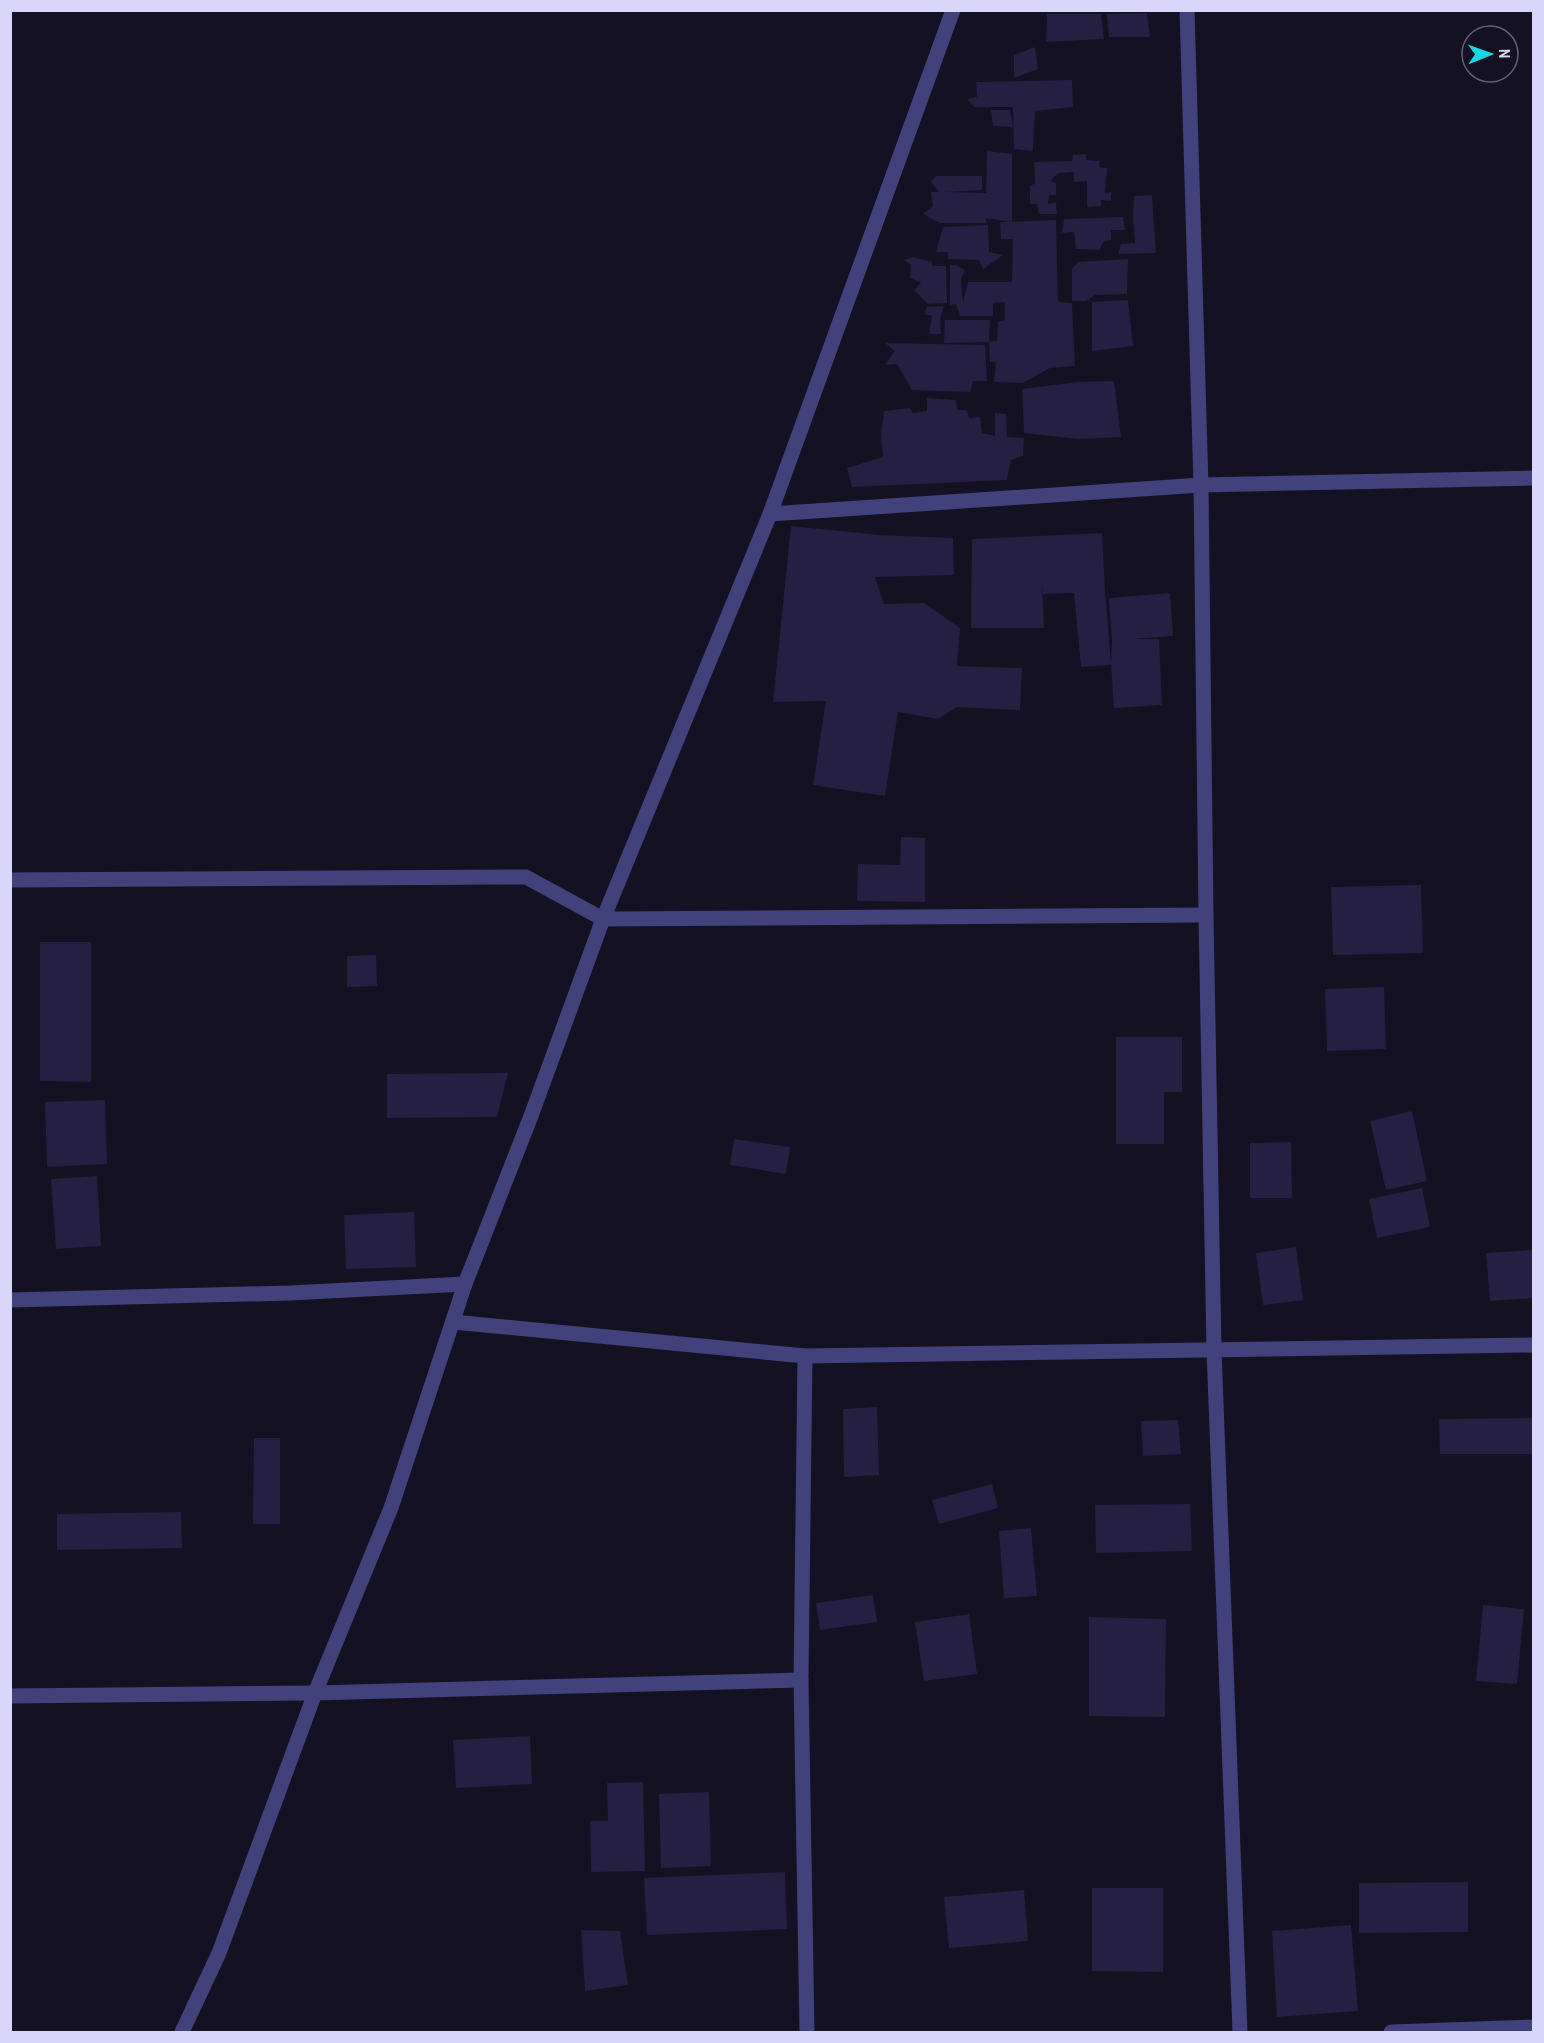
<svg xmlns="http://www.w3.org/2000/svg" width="1544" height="2043" viewBox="0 0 1544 2043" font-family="'Archivo Narrow',sans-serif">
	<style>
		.building { fill: #251f41 }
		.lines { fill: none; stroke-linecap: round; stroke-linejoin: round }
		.minor { stroke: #41417c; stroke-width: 15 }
	</style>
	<rect width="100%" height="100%" fill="#131122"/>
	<!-- building -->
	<g class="building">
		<path d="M1147,13L1150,37H1109L1107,14Z"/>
		<path d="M1047,14H1101L1104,39L1046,42Z"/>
		<path d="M1035,47L1038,69L1014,78V55Z"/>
		<path d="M1072,80L1073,107L1035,111L1033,151L1014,149L1013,107H974L967,99L977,97L976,82Z"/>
		<path d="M991,110H1010L1013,127L993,126Z"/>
		<path d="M987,151L1012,154V222L1056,220L1058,302L1072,303L1075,366L1050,368L1023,383L994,382L996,362H990L989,342L997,341L998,322L1005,320V302L993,303V316H960L956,304L950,305V265H956L965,270L961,279L963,303L968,282H1012L1013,239H1001L1000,222H1012L986,218V223H940L923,214L933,206L931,192H939L931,182L936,176H982V190L946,192L986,193Z"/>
		<path d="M1086,154V160L1100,161L1099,167L1107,168L1105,193L1111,192V201L1101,200V206L1087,207V181L1074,182V172L1058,173L1050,181L1056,183V195H1049L1048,204L1056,203L1057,214H1039L1037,204H1030V185L1035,184L1034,162L1072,161L1073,155Z"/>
		<path d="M1152,195L1156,253L1118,254L1121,244L1135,243L1133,217L1134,196Z"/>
		<path d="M1123,217L1125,230H1111V240L1104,241L1099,250L1076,249L1074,232L1062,233L1064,219Z"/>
		<path d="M988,225L989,252L1003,255L983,269L979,260L948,259V252H936L943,227Z"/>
		<path d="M913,257L932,262V266H946L947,303L928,304L914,290L921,283L910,278L911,265L904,260Z"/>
		<path d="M1128,259L1127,294L1095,295L1086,301H1072V269L1078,262Z"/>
		<path d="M1128,300L1133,346L1092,351V302Z"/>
		<path d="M944,306L940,319L941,334H929L932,316L924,314L927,307Z"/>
		<path d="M945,320H990L989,342L944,343Z"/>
		<path d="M885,343L985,345L987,381H973L970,392L912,390L897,364L885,365L895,351Z"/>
		<path d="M1114,381L1121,437L1078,439L1024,433L1022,389L1077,382Z"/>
		<path d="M927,398L956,400L957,410H967L969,418L980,417L982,433L995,436V413L1006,414L1007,437L1024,438L1023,456L1011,460L1007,480L852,487L847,468L883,457L881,435L884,411L910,408L913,413L927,411Z"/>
		<path d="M791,526L879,535L953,538L954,575L875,577L884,604L924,603L960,628L957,666L1022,668L1020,710L957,707L938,719L898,712L885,796L813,785L826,701L773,702Z"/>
		<path d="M1102,533L1105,591L1111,665L1112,641L1109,598L1170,593L1173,636L1132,639H1159L1162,705L1114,708L1111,665L1081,667L1074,593L1043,594L1042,586L1044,628H971L972,539Z"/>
		<path d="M901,837L925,838V902L857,901L858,864L900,865Z"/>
		<path d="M1421,885L1423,953L1333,955L1331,887Z"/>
		<path d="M40,942H91V1082L40,1081Z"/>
		<path d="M376,955L377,986L347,987V956Z"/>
		<path d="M1384,987L1386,1049L1327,1051L1325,989Z"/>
		<path d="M1116,1037H1182V1092H1164V1144H1116Z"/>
		<path d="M508,1073L497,1117L387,1118V1074Z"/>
		<path d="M105,1100L107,1164L47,1167L45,1102Z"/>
		<path d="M1412,1111L1427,1181L1386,1190L1370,1121Z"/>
		<path d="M734,1139L790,1147L786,1174L730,1165Z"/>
		<path d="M1291,1142L1292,1198H1250V1143Z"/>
		<path d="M97,1176L101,1246L56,1249L51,1179Z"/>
		<path d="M1422,1188L1430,1227L1377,1238L1369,1199Z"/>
		<path d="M414,1212L416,1267L346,1269L344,1215Z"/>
		<path d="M1296,1247L1303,1300L1263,1305L1256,1253Z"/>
		<path d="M1533,1250V1298L1490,1301L1486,1253Z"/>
		<path d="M877,1407L879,1475L844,1477L843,1409Z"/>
		<path d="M1533,1418V1454H1440L1439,1419Z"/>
		<path d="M1178,1420L1181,1454L1143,1456L1141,1421Z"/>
		<path d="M254,1438H280V1524H253Z"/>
		<path d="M992,1484L998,1508L939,1524L932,1500Z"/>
		<path d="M1190,1504L1192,1551L1096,1553L1095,1505Z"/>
		<path d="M181,1512L182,1548L57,1550V1514Z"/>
		<path d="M1031,1528L1037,1596L1004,1598L999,1531Z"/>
		<path d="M873,1595L877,1622L820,1630L816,1603Z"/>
		<path d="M1483,1605L1524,1609L1517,1684L1476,1681Z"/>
		<path d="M969,1614L977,1674L924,1681L915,1622Z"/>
		<path d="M1089,1617L1166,1619L1165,1717L1089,1716Z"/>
		<path d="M530,1736L532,1784L456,1788L453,1740Z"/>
		<path d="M643,1782L645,1871L591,1872L590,1821H608L607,1783Z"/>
		<path d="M709,1792L711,1866L661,1868L659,1794Z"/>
		<path d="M785,1872L787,1929L647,1935L644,1878Z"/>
		<path d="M1468,1882V1932L1359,1933V1883Z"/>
		<path d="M1092,1888H1163V1972L1092,1971Z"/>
		<path d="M1024,1890L1028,1941L949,1948L944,1897Z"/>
		<path d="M1351,1925L1358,2011L1277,2017L1272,1931Z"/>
		<path d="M581,1930L620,1931L628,1985L585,1991Z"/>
	</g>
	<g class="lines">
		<!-- minor -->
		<g class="minor">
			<path d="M1187,10L1201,485L1206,915L1214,1350L1240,2032"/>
			<path d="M770,514L1201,485L1534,478"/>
			<path d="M10,880L526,877L603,919L1206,915"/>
			<path d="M10,1300L290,1293L465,1284"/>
			<path d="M453,1322L805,1356L1534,1345"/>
			<path d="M805,1356L801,1680L807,2032"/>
			<path d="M10,1696L315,1693L801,1680"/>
			<path d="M182,2032L219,1953L315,1693L391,1508L465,1284L531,1116L603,919L770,514L953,10"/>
			<path d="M1391,2032L1534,2027"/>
		</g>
	</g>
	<!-- border -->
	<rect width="1544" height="2043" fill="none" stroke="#d9d6fa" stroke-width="24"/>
	<!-- north arrow -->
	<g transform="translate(1490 54) rotate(89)"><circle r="28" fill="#131122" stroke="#626078" stroke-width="1.5"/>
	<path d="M0-4.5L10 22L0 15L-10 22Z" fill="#19d6e3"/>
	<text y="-9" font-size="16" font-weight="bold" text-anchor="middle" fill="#d9d6fa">N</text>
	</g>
</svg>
